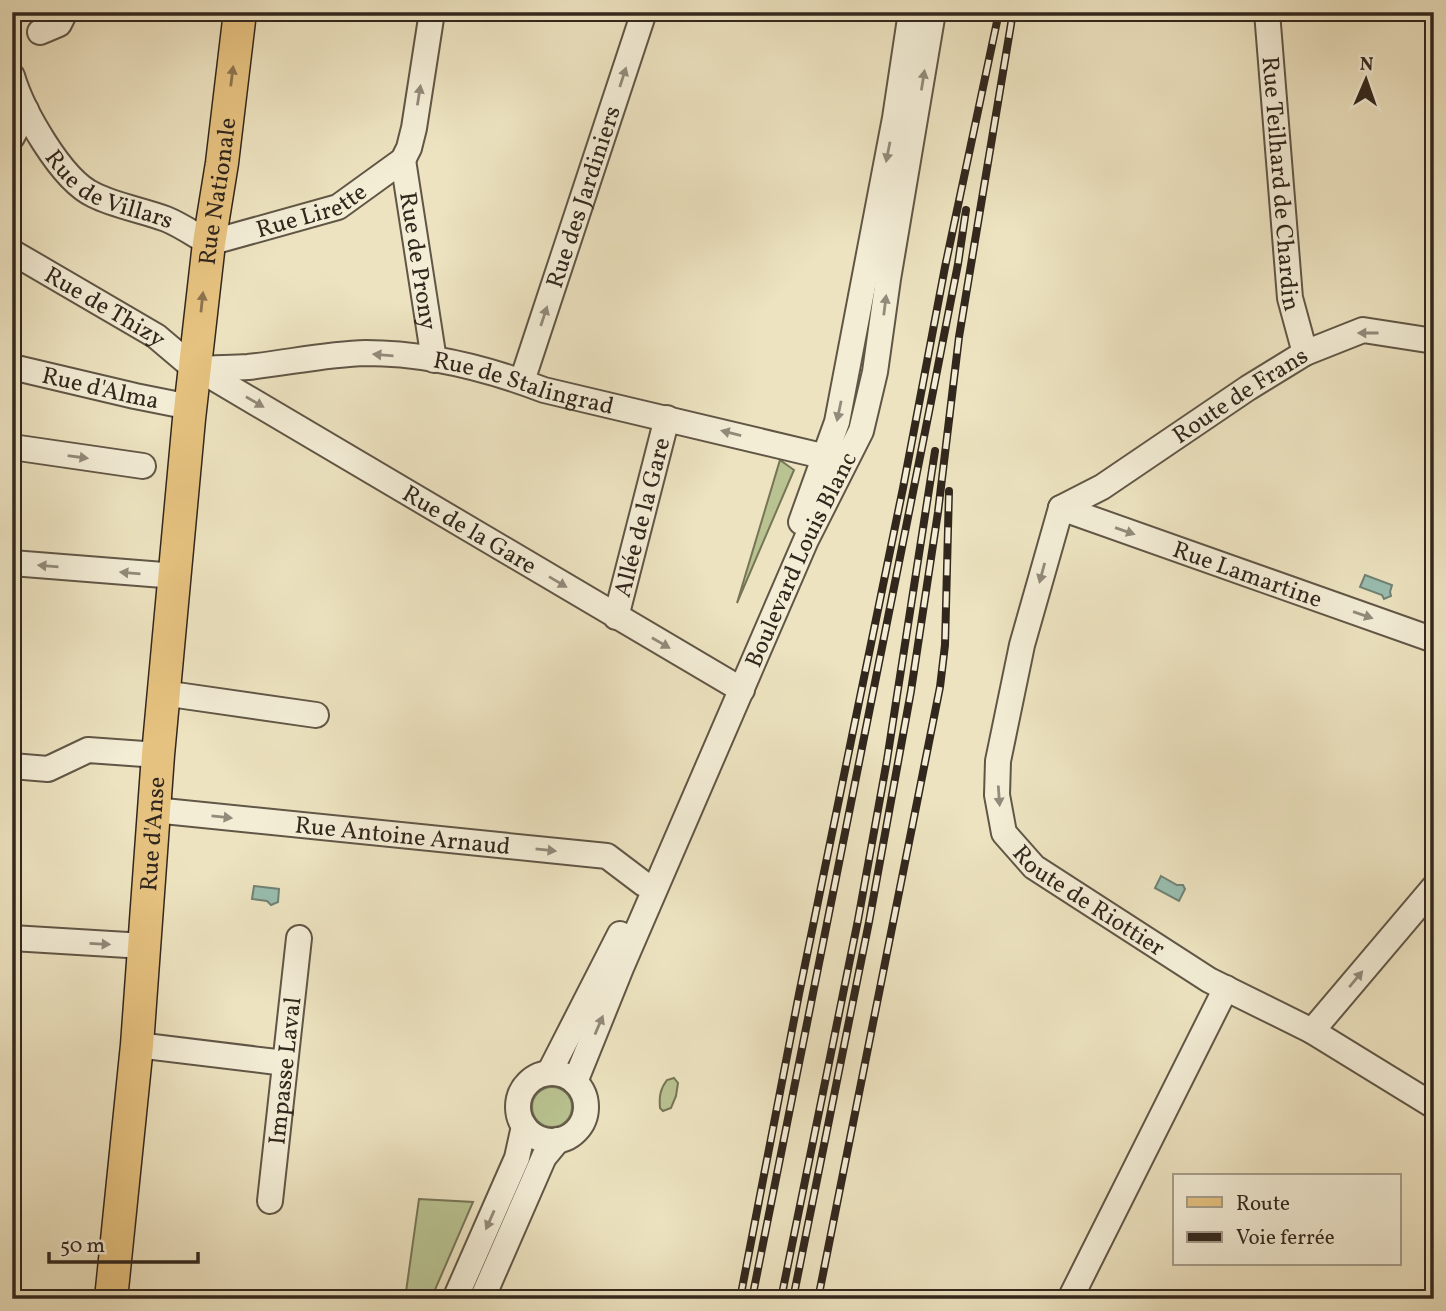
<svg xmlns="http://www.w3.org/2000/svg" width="1446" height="1311" viewBox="0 0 1446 1311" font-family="Vollkorn,serif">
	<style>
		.green { fill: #b9c391; stroke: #767557; stroke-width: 2 }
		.water { fill: #99beb0; stroke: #708275; stroke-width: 2 }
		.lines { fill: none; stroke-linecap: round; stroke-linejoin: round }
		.minor-casing { stroke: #615646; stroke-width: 28 }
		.major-casing { stroke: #32271d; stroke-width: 35 }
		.minor { stroke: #f3edd6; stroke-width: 24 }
		.major { stroke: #e6c280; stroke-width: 32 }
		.rail-casing { stroke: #32271d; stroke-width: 8 }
		.rail { stroke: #f3edd6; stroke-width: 5; stroke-dasharray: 16; stroke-linecap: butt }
		.oneway { fill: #8c744e }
		.oneway2 { fill: #928a7a }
		.labels { text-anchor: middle; stroke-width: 5; stroke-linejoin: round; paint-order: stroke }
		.street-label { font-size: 24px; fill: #32271d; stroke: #f3edd6 }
	</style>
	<rect width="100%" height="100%" fill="#ede3c0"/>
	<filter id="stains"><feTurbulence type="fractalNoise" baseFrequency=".00286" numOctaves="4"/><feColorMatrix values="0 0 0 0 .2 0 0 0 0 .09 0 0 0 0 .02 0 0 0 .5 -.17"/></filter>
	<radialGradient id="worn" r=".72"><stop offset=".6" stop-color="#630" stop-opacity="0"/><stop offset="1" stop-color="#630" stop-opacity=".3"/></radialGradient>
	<!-- green -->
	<g class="green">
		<path d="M780,460L794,470L737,603Z"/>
		<path d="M674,1078L678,1083L676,1096L671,1108L663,1111L660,1108C659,1097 660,1089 667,1080Z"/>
		<circle cx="552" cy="1107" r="20"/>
		<path d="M419,1199L473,1202L431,1299H405Z"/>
	</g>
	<!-- water -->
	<g class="water">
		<path d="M1365,575L1392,585L1390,592L1391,596L1384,599L1382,595L1360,587Z"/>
		<path d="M1161,876L1177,885H1183L1185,889L1179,901L1155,888Z"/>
		<path d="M254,886L279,889L278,902L271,905L267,901L252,899Z"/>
	</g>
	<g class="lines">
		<!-- minor casing -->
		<g class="minor-casing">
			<g id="minor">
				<path id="s1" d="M1267,12L1290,298L1305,353"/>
				<path d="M40,32L59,24L65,12"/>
				<path id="s2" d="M12,76C22,110 61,180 94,195C116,206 142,210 166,219C181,225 195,235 209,243L338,207L403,160L409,148L414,128L432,12"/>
				<path d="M12,137L26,110"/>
				<path id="s3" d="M403,160L434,360"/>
				<path id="s4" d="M12,252L156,336L195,369L212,377L742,690"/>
				<path id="s5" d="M12,367L135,396L190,407"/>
				<path id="s6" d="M199,369C215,368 232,368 248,367C287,363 326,354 366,353C425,353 489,369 544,390L839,460"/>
				<path id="s7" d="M522,381L644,12"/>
				<path d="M12,447L143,466"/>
				<path id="s8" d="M1061,508L1022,645L998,761L997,795L1004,833L1034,867L1209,980L1312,1031L1434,1106"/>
				<path id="s9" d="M1061,508L1102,487L1248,388L1305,353L1363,330L1434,341"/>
				<path id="s10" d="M1061,508L1434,640"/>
				<path d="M801,522L837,422L895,118L911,12"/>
				<path d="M12,563L176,576"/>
				<path id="s11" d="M616,617L667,418"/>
				<path d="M163,693L316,715"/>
				<path d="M12,766L48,769L88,750L158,755"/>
				<path id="s12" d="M154,810L607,856L644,884"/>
				<path d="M12,938L144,946"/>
				<path d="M1312,1031L1434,887"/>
				<path d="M137,1045L285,1063"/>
				<path d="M549,1073L620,934"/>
				<circle cx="552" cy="1107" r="34"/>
				<path id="s13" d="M575,1082L621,968L806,540L861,431L875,372L888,279L933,12"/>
				<path id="s14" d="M270,1201L299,938"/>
				<path d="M455,1299L517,1158L524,1126"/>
				<path d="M482,1299L544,1157L558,1140"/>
				<path d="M1070,1299L1226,988"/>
			</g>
		</g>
		<!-- major casing -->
		<g class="major-casing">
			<g id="major">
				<path id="s15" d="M111,1299L137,1045L158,755L189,419L209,243L222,163L240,12"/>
			</g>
		</g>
		<!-- minor -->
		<use href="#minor" class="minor"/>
		<!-- major -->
		<use href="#major" class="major"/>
		<!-- rail casing -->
		<g class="rail-casing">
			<g id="rail">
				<path d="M740,1299L799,994L903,488L945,267L999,12"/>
				<path d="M752,1299L929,412L958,264L966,210"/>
				<path d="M781,1299L858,920L887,760L935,451"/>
				<path d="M793,1299L869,922L911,691L938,512L959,337L1013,12"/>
				<path d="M818,1299L940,687L945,645L949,491"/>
			</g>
		</g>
		<!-- rail -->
		<use href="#rail" class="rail"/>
	</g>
	<!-- one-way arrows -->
	<defs><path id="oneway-solid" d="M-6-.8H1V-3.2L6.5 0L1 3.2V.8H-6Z" transform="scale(1.75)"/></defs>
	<g class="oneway">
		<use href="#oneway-solid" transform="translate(232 76) rotate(-83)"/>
		<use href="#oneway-solid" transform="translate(202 302) rotate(-84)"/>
	</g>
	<g class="oneway2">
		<use href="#oneway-solid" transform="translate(623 77) rotate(-72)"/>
		<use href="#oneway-solid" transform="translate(923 80) rotate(-81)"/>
		<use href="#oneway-solid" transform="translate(419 95) rotate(-81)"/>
		<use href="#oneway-solid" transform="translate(888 152) rotate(101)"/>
		<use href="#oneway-solid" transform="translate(885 305) rotate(-83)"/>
		<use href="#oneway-solid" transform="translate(544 316) rotate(-72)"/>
		<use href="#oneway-solid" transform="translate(1368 333) rotate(180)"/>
		<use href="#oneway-solid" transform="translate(383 355) rotate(-175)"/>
		<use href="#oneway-solid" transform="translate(255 402) rotate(30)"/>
		<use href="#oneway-solid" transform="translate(839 411) rotate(102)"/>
		<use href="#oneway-solid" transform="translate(731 433) rotate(-166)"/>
		<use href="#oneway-solid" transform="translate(78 457) rotate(8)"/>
		<use href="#oneway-solid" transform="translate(1125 531) rotate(19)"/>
		<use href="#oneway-solid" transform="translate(48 566) rotate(-175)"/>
		<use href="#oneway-solid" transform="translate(130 573) rotate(-175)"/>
		<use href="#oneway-solid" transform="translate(1042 573) rotate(105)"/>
		<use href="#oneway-solid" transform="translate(558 582) rotate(31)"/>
		<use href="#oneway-solid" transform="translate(1363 615) rotate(19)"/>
		<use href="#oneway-solid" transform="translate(661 643) rotate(30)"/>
		<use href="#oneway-solid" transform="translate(999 796) rotate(86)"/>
		<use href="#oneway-solid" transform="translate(222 817) rotate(6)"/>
		<use href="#oneway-solid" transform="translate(546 850) rotate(6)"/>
		<use href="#oneway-solid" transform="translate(100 944) rotate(3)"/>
		<use href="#oneway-solid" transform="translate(1356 979) rotate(-50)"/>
		<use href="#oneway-solid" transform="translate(599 1025) rotate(-67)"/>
		<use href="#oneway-solid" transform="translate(490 1220) rotate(114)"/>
	</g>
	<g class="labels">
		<!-- street labels -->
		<g class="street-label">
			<text dy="8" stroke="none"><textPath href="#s1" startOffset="172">Rue Teilhard de Chardin</textPath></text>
			<text dy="8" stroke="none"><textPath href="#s2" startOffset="158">Rue de Villars</textPath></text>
			<text dy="8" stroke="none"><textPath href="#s15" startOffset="1113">Rue Nationale</textPath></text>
			<text dy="8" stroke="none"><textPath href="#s7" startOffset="194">Rue des Jardiniers</textPath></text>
			<text dy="8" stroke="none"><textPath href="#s2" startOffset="380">Rue Lirette</textPath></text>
			<text dy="8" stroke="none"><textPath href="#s3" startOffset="102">Rue de Prony</textPath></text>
			<text dy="8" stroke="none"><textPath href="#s4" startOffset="108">Rue de Thizy</textPath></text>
			<text dy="8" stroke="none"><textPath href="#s6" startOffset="329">Rue de Stalingrad</textPath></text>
			<text dy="8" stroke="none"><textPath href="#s5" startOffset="91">Rue d'Alma</textPath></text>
			<text dy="8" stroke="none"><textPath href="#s9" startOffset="212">Route de Frans</textPath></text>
			<text dy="8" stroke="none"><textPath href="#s11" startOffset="103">Allée de la Gare</textPath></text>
			<text dy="8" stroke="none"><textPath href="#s4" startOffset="536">Rue de la Gare</textPath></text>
			<text dy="8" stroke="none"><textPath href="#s13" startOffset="569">Boulevard Louis Blanc</textPath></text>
			<text dy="8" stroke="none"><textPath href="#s10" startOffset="198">Rue Lamartine</textPath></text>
			<text dy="8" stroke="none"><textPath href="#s15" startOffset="467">Rue d'Anse</textPath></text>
			<text dy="8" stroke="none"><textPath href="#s12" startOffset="250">Rue Antoine Arnaud</textPath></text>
			<text dy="8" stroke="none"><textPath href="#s8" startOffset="443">Route de Riottier</textPath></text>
			<text dy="8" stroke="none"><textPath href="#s14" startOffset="131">Impasse Laval</textPath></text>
		</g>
	</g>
	<!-- margin -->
	<rect width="1446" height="1311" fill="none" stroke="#ede3c0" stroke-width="42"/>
	<rect x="14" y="14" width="1418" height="1283" fill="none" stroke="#32271d" stroke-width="3.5"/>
	<rect x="21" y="21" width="1404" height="1269" fill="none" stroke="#32271d" stroke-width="2"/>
	<!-- legend -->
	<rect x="1173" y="1174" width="228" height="91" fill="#f3edd6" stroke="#a69e8c" stroke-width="2"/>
	<rect x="1187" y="1197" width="35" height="10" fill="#e6c280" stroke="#a69e8c" stroke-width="2"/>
	<text x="1236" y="1210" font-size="21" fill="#32271d">Route</text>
	<rect x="1187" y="1232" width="35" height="10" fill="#32271d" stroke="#a69e8c" stroke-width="2"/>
	<text x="1236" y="1244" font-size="21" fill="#32271d">Voie ferrée</text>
	<!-- north arrow -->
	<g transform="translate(1366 80) rotate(2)" stroke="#f3edd6" stroke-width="5" paint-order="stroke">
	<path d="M0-5L12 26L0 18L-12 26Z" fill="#32271d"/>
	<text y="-10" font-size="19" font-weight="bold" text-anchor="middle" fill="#32271d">N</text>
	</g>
	<!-- scale -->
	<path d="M49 1252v10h149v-10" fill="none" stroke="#32271d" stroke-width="3.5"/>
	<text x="60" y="1252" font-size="21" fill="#32271d" stroke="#f3edd6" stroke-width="5" paint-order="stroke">50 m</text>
	<rect width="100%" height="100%" filter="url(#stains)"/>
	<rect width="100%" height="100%" fill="url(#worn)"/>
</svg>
